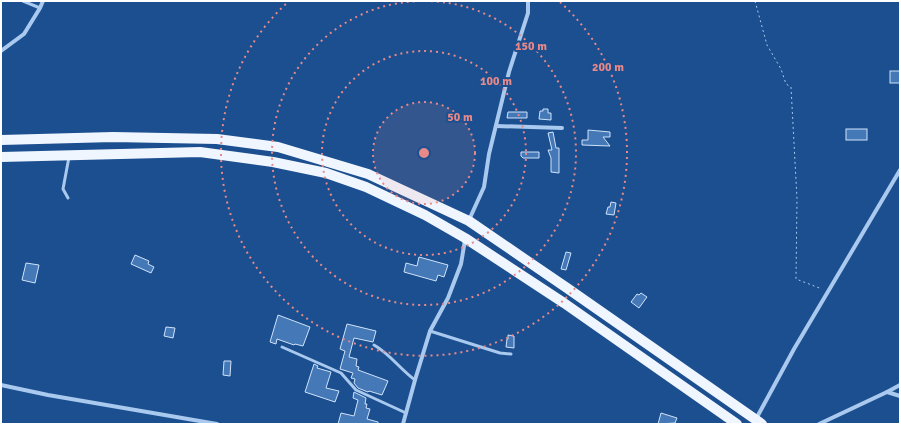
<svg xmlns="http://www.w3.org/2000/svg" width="901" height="425" viewBox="0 0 901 425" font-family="Signika,sans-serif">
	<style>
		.building { fill: #4478b7; stroke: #cfe3fa }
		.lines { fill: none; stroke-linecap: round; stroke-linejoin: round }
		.path { stroke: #a9c9ee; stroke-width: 1; stroke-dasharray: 2 3; stroke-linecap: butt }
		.service { stroke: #a9c9ee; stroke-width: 3 }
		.minor { stroke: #a9c9ee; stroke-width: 4 }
		.primary { stroke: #f0f6ff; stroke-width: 10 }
		.ring { fill: none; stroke: #e88989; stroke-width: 2; stroke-dasharray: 2 4 }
		.centre { fill: #e88989; stroke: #1b4f8f; stroke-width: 2 }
		.ring-label { font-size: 12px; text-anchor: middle; font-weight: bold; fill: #e88989; stroke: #1b4f8f; stroke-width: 4; stroke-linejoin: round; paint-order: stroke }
	</style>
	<rect width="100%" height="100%" fill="#1b4f8f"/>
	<!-- building -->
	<g class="building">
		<rect x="890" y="71" width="10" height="12"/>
		<path d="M543,109H548V113H551V120L539,119L540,111H543Z"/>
		<path d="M508,112H527V118H507Z"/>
		<rect x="846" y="129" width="21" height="11"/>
		<path d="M588,130L610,132V137H603L610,146L582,145V140H588Z"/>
		<path d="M553,132L556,148H559V173L551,172V158L548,150H552L548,133Z"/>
		<path d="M521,152H539V158H523L521,156Z"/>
		<path d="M611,202L616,203L614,215L606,214L608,207H610Z"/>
		<path d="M566,252L571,253L566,270L561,269Z"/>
		<path d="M135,255L149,261L148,264L154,267L151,273L131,264Z"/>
		<path d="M419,257L448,265L444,277L438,275L436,281L404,272L406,263L417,266Z"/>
		<path d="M26,263L39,265L35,283L22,280Z"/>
		<path d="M641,293L647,297L639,308L631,302L637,294L639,295Z"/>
		<path d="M278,315L310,327L303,346L295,344L294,345L277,339L276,344L270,342Z"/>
		<path d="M347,324L376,331L373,342L354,338L349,357L357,359L356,366L359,367L358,370L388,381L382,395L369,391L368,392L358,388L354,383L355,379L351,378L353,373L340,369L345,351L340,349Z"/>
		<path d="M166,327L175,328L173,338L164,336Z"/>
		<path d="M508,335L514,336V348L506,347L507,339H508Z"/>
		<path d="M224,361H231L230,376L223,375Z"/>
		<path d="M314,364L318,366L317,368L331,372L326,388L339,391L335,402L305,392Z"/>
		<path d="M354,392L366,398L365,404H367L366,408L370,409L367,419L378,422V424H338L341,413L354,416L358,400L353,398Z"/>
		<path d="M661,413L677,418L675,423L658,424Z"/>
	</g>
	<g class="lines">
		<!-- path -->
		<path class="path" d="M755,1L767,45L781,69L786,84L791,87L797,199L796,279L822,289"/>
		<!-- service -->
		<g class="service">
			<path d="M23,1L40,8"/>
			<path d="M68,198L63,189L69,157"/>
			<path d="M430,331L500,353L511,354"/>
			<path d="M374,345C390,354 400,369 415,380"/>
			<path d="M282,347L341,373L356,390L406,413"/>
		</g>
		<!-- minor -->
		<g class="minor">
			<path d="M1,51L24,34L40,8L43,1"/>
			<path d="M496,126L562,128"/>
			<path d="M469,220L484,187L489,154L509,72L528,13V1"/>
			<path d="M1,385L48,395L217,424"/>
			<path d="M887,392L900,385"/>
			<path d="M756,419L794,349L900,170"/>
			<path d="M403,424L415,380L430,331L448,298L461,264L465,240"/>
			<path d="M819,424L887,392L900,396"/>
		</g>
		<!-- primary -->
		<g class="primary">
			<path d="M1,140L113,137L217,139L278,147L368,174L469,221L567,288L762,424"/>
			<path d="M1,157L200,152L273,162L326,173L366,187L425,215L465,238L564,303L737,424"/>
		</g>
	</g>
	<!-- distance rings -->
	<circle cx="424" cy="153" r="51" fill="#e88989" fill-opacity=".12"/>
	<g class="ring">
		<circle cx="424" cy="153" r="51"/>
		<circle cx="424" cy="153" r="102"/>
		<path d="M425 1A152 152 0 1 1 423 1"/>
		<path d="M560 2A203 203 0 1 1 288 2"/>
	</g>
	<circle cx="424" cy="153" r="6" class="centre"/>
	<g class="ring-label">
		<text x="531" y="50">150 m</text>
		<text x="608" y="71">200 m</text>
		<text x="496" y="85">100 m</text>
		<text x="460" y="121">50 m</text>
	</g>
	<!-- border -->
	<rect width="901" height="425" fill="none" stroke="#ffffff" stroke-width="4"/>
</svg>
